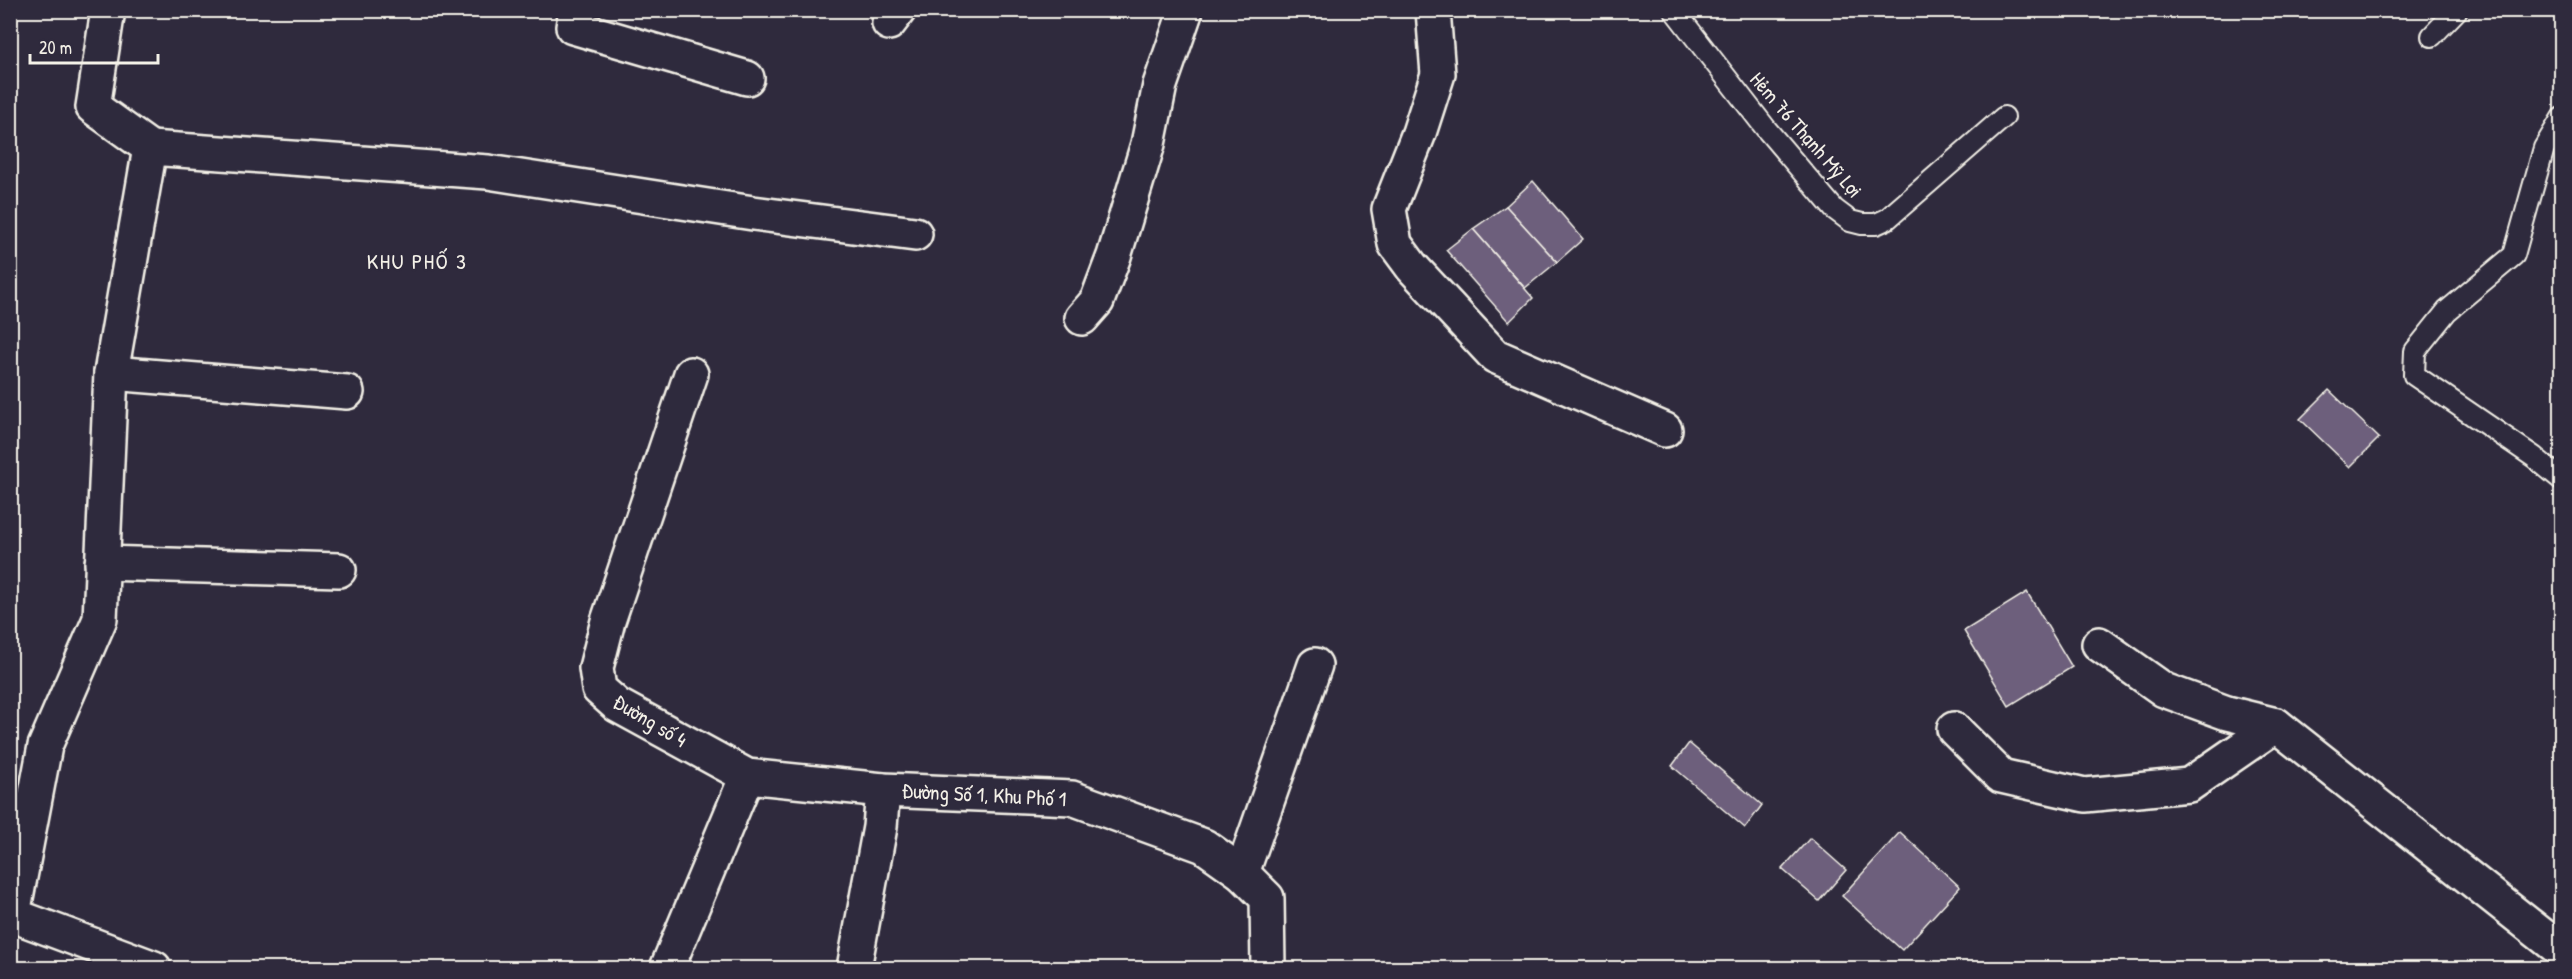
<svg xmlns="http://www.w3.org/2000/svg" width="2572" height="979" viewBox="0 0 2572 979" font-family="'Patrick Hand',sans-serif">
	<style>
		.building { fill: #6d5f7b; stroke: #f4f1e8; stroke-width: 1.5 }
		.lines { fill: none; stroke-linecap: round; stroke-linejoin: round }
		.lane-casing { stroke: #f4f1e8; stroke-width: 24 }
		.street-casing { stroke: #f4f1e8; stroke-width: 38 }
		.lane { stroke: #2f2a3d; stroke-width: 20 }
		.street { stroke: #2f2a3d; stroke-width: 33 }
		.labels { text-anchor: middle; stroke-width: 4.5; stroke-linejoin: round; paint-order: stroke }
		.street-label { font-size: 21px; fill: #f4f1e8; stroke: #2f2a3d }
		.neighbourhood-label { font-size: 22px; letter-spacing: 1.5px; fill: #f4f1e8; stroke: #2f2a3d }
	</style>
	<rect width="100%" height="100%" fill="#2f2a3d"/>
	<filter id="ink" filterUnits="userSpaceOnUse"><feTurbulence type="fractalNoise" baseFrequency=".0167" numOctaves="2"/><feDisplacementMap in="SourceGraphic" scale="12" xChannelSelector="R" yChannelSelector="G"/><feConvolveMatrix kernelMatrix="1 2 1 2 8 2 1 2 1" color-interpolation-filters="sRGB"/></filter>
	<g filter="url(#ink)">
		<!-- building -->
		<g class="building">
			<path d="M1533,181L1583,239L1557,262L1506,206Z"/>
			<path d="M1506,206L1557,262L1525,288L1473,229Z"/>
			<path d="M1473,229L1533,298L1509,322L1446,250Z"/>
			<path d="M2329,390L2379,438L2350,467L2300,419Z"/>
			<path d="M2027,592L2072,667L2009,706L1964,631Z"/>
			<path d="M1689,743L1762,805L1745,828L1672,766Z"/>
			<path d="M1900,832L1960,887L1902,950L1842,896Z"/>
			<path d="M1810,838L1846,870L1819,901L1782,869Z"/>
		</g>
		<g class="lines">
			<!-- lane casing -->
			<g class="lane-casing">
				<g id="lane">
					<path d="M1674,10L1767,130L1834,209L1850,221L1862,224H1876L1887,219L2004,117"/>
					<path d="M2432,36L2457,10"/>
					<path d="M2562,118L2544,148L2514,255L2447,311L2415,351L2414,375L2534,457L2562,480"/>
				</g>
			</g>
			<!-- street casing -->
			<g class="street-casing">
				<g id="street">
					<path d="M576,10L573,27L747,78"/>
					<path d="M1433,10L1438,74L1419,133L1389,209L1395,244L1412,267L1495,356L1665,430"/>
					<path d="M889,23L899,10"/>
					<path d="M150,148L488,172L753,213L915,234"/>
					<path d="M1082,318L1097,301L1114,256L1148,144L1160,85L1186,10"/>
					<path d="M111,373L347,392"/>
					<path d="M691,374L608,621L596,668L599,689L617,705L747,776L883,790L1072,798L1204,846L1242,873L1267,898L1268,968"/>
					<path d="M102,563L339,570"/>
					<path d="M2099,644L2164,690L2227,713L2276,725"/>
					<path d="M1954,729L2001,776L2085,795L2189,785L2276,725L2562,951"/>
					<path d="M1242,873L1315,665"/>
					<path d="M10,914L154,968"/>
					<path d="M13,914L45,746L100,619L111,373L150,148L93,107L108,10"/>
					<path d="M667,968L747,776"/>
					<path d="M854,968L880,827L883,790"/>
				</g>
			</g>
			<!-- lane -->
			<use href="#lane" class="lane"/>
			<!-- street -->
			<use href="#street" class="street"/>
		</g>
	</g>
	<g class="labels">
		<!-- street labels -->
		<g class="street-label">
			<text transform="translate(1806 135) rotate(49)" y="7">Hẻm 76 Thạnh Mỹ Lợi</text>
			<text transform="translate(650 721) rotate(31)" y="7">Đường số 4</text>
			<text transform="translate(984 795) rotate(3)" y="7">Đường Số 1, Khu Phố 1</text>
		</g>
		<!-- neighbourhood labels -->
		<g class="neighbourhood-label">
			<text x="417" y="269">KHU PHỐ 3</text>
		</g>
	</g>
	<!-- margin -->
	<rect width="2572" height="979" fill="none" stroke="#2f2a3d" stroke-width="36"/>
	<rect x="18" y="18" width="2536" height="943" fill="none" stroke="#f4f1e8" stroke-width="2" filter="url(#ink)"/>
	<!-- scale -->
	<path d="M30 54v9h128v-9" fill="none" stroke="#f4f1e8" stroke-width="3"/>
	<text x="39" y="54" font-size="18" fill="#f4f1e8" stroke="#2f2a3d" stroke-width="4.5" paint-order="stroke">20 m</text>
</svg>
